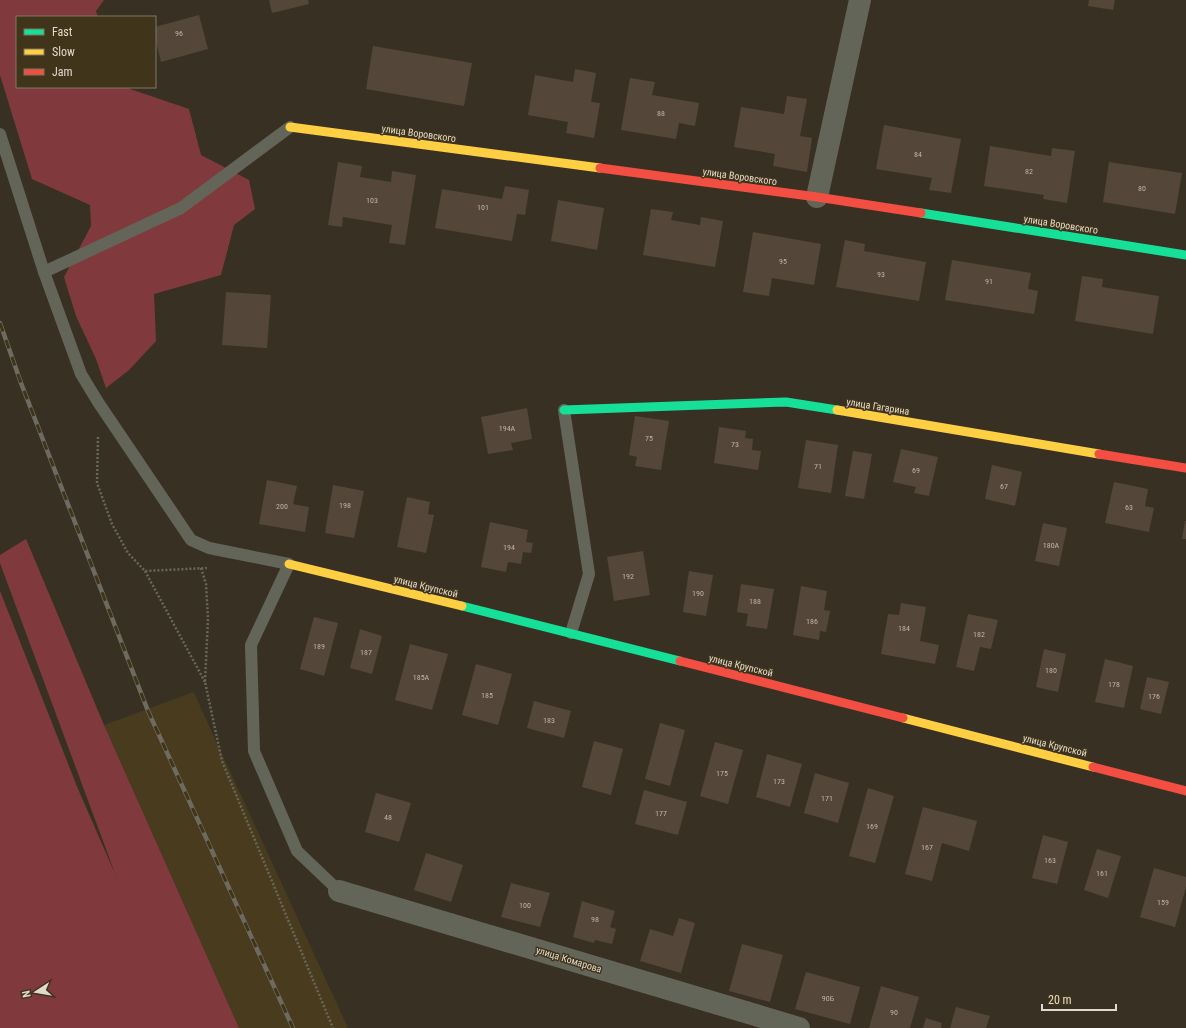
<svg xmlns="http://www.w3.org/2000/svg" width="1186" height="1028" viewBox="0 0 1186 1028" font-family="'Roboto Condensed',sans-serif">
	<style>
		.built { fill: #493b1d }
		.green { fill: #803a3e }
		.building { fill: #544639 }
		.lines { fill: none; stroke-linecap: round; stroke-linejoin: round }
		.path { stroke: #68675d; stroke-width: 2.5; stroke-dasharray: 2 2; stroke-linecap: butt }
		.lane { stroke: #646559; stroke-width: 12 }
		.street { stroke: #646559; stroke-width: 22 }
		.fast { stroke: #16e098; stroke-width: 9 }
		.slow { stroke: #ffcf43; stroke-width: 9 }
		.jam { stroke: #f24e42; stroke-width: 9 }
		.rail-casing { stroke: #6d6b60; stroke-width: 4.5 }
		.rail { stroke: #40341b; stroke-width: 3; stroke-dasharray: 9; stroke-linecap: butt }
		.labels { text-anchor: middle; stroke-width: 3; stroke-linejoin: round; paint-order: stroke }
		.number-label { font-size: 8px; fill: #beb4a6 }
		.street-label { font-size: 10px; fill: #e1d9cb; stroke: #40341b }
	</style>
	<rect width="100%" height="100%" fill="#383123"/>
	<!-- built -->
	<path class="built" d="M194,692V693L348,1028H239L104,725Z"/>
	<!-- green -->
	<g class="green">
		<path d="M0,0H104L96,11L98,17H17V87H129L130,89L189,109L201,155L249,180L255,209L234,225L221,275L154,294L156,341L129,370L106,388L96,359L76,316L64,277L91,226L90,205L32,179L0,75Z"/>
		<path d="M26,539L104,725L239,1028H0V591L78,789L116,876L0,563V555Z"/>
	</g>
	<!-- building -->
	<g class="building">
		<path d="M269,0H308L309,4L272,13Z"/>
		<path d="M1089,0H1115L1113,10L1088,6Z"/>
		<path d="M199,15L208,49L161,62L155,38V27Z"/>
		<path d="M373,46L472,63L464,106L366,89Z"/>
		<path d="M575,69L596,73L591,102L600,103L594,138L566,133L568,122L528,115L535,75L573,82Z"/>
		<path d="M630,78L655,82L652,95L699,103L695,126L679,123L676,139L621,130Z"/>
		<path d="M787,96L807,99L800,136L812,138L807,172L773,166L775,154L734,147L741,107L784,114Z"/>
		<path d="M884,125L961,139L951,193L929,190L932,178L876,169Z"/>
		<path d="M990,146L1051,156L1052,148L1075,151L1067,203L1043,199L1044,195L984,186Z"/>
		<path d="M338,162L362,166L360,177L391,182L392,171L416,175L405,245L389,243L392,225L343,217L342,227L328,225Z"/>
		<path d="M1109,162L1182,173L1175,214L1103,202Z"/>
		<path d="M505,186L529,190L525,215L517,214L512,241L435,228L442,189L502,199Z"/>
		<path d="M558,200L604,208L597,250L551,241Z"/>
		<path d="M651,209L673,212L671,220L700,225L701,217L723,221L715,267L643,255Z"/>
		<path d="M753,232L821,244L814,285L772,278L769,296L743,292Z"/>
		<path d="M845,240L865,244L864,251L926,262L919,301L836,287Z"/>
		<path d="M952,260L1031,273L1028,289L1038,291L1034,314L945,300Z"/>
		<path d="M1082,276L1103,279L1102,287L1159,296L1153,334L1075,321Z"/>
		<path d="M226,292L271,295L267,348L222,345Z"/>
		<path d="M527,408L532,439L511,443L513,450L488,454L481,417Z"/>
		<path d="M635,416L669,421L661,470L635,466L637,457L629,455Z"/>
		<path d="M719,427L746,431L745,438L753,439L752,450L761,451L758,470L714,463Z"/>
		<path d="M806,440L838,445L831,493L798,488Z"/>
		<path d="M901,449L938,457L929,496L914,493L916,487L893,482Z"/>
		<path d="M853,451L872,454L864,499L845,496Z"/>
		<path d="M992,465L1022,472L1015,506L985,499Z"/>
		<path d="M267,480L297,486L293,504L309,507L305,532L259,524Z"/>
		<path d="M1114,482L1148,489L1145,506L1154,508L1149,532L1105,523Z"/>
		<path d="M333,485L364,491L354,538L325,533Z"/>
		<path d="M407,497L430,502L428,514L434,515L426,553L397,547Z"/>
		<path d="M1185,521H1186V539H1182Z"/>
		<path d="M490,522L528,530L526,542L533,543L531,553L523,552L521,564L508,562L506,572L481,567Z"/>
		<path d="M1043,523L1067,528L1059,566L1035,561Z"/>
		<path d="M643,551L650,595L614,601L607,557Z"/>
		<path d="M689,571L713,575L706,616L683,612Z"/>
		<path d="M741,584L774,589L767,629L746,626L748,614L737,612Z"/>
		<path d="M801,586L827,591L824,610L830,611L826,632L820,631L819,640L793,635Z"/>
		<path d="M901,603L926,607L920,641L939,645L935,664L881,654L888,614L899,615Z"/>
		<path d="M968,614L998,620L991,649L980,647L974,671L956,667Z"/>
		<path d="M314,617L338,623L324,676L300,669Z"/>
		<path d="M360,629L382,636L372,674L350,668Z"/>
		<path d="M410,644L448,654L432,710L395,700Z"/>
		<path d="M1044,649L1066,654L1058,692L1036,687Z"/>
		<path d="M1105,659L1133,666L1124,708L1095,702Z"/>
		<path d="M476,664L512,674L498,725L462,715Z"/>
		<path d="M1147,677L1169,682L1161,714L1140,709Z"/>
		<path d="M534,701L571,711L564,738L527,728Z"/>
		<path d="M660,723L685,730L670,786L645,779Z"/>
		<path d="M594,741L623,749L611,795L582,787Z"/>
		<path d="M715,742L743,750L728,804L700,796Z"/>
		<path d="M767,754L802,764L790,807L756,797Z"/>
		<path d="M815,773L849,783L838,823L804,813Z"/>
		<path d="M868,788L894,796L875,863L849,856Z"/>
		<path d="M644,790L687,802L678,835L635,824Z"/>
		<path d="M376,793L411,803L399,842L365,832Z"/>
		<path d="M923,807L977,821L969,851L942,843L932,881L905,874Z"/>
		<path d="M1043,835L1068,842L1057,884L1032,878Z"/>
		<path d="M1097,849L1121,856L1108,898L1084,890Z"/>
		<path d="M426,853L463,865L451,902L414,890Z"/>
		<path d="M1154,868L1186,877V887L1175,927L1140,917Z"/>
		<path d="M511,883L550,893L540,927L501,917Z"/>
		<path d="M582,901L615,911L610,927L616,929L612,944L595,940L594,943L573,937Z"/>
		<path d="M679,918L695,923L681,973L640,961L650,929L673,936Z"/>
		<path d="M742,944L783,955L770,1002L729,991Z"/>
		<path d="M806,972L860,987L850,1024L795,1009Z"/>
		<path d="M881,986L919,997L910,1028H869Z"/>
		<path d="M956,1007L990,1016L986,1028H950Z"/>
		<path d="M926,1018L942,1023L941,1028H923Z"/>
	</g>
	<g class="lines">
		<!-- path -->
		<g class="path">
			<path d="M98,437L97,483L112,524L128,553L145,571L207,568"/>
			<path d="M201,568L206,584L208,619L205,682L222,761L333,1028"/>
			<path d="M145,571L205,682"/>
		</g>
		<!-- lane -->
		<g class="lane">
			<path d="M290,127L181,208L44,272L81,374L98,402L191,540L209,548L289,564L251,645L254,751L297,851L339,891"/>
			<path d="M0,134L44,272"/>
			<path d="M564,410L589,574L571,633"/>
		</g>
		<!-- street -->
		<g class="street">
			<path d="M817,197L860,0"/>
			<path d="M339,891L799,1028"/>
		</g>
		<!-- fast -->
		<g class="fast">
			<path d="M921,213L1186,255"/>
			<path d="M564,410L786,402L837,410"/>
			<path d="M462,606L680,661"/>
		</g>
		<!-- slow -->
		<g class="slow">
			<path d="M290,127L600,168"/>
			<path d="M837,410L1099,454"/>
			<path d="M289,564L462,606"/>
			<path d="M903,718L1093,767"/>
		</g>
		<!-- jam -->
		<g class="jam">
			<path d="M600,168L817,197L921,213"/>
			<path d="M1099,454L1186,468"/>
			<path d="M680,661L903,718"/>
			<path d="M1093,767L1186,791"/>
		</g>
		<!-- rail casing -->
		<g class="rail-casing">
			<path id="rail" d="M0,323L21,383L148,711L293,1028"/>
		</g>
		<!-- rail -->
		<use href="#rail" class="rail"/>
	</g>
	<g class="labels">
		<!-- number labels -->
		<g class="number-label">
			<text x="179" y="36">96</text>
			<text x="661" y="116">88</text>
			<text x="918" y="157">84</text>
			<text x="1029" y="174">82</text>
			<text x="1142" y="191">80</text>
			<text x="372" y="203">103</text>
			<text x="483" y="210">101</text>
			<text x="783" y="264">95</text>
			<text x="881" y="277">93</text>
			<text x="989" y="284">91</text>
			<text x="507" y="431">194А</text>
			<text x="649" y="441">75</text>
			<text x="735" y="447">73</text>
			<text x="818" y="469">71</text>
			<text x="916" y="473">69</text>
			<text x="1004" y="489">67</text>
			<text x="345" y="508">198</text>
			<text x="282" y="509">200</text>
			<text x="1129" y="510">63</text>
			<text x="1051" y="548">180А</text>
			<text x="509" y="550">194</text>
			<text x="628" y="579">192</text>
			<text x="698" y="596">190</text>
			<text x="755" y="604">188</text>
			<text x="812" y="624">186</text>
			<text x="904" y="631">184</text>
			<text x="979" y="637">182</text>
			<text x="319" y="649">189</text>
			<text x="366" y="655">187</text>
			<text x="1051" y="673">180</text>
			<text x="421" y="680">185А</text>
			<text x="1114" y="687">178</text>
			<text x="487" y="698">185</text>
			<text x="1154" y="699">176</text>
			<text x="549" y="723">183</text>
			<text x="722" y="776">175</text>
			<text x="779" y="784">173</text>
			<text x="827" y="801">171</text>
			<text x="661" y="816">177</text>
			<text x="388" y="820">48</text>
			<text x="872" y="829">169</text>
			<text x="927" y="850">167</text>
			<text x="1050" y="863">163</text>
			<text x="1102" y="876">161</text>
			<text x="1163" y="905">159</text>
			<text x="525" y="908">100</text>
			<text x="595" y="922">98</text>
			<text x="828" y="1001">90Б</text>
			<text x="894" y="1015">90</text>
		</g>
		<!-- street labels -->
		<g class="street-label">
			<text transform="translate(419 133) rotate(8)" y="4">улица Воровского</text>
			<text transform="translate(740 176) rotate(8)" y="4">улица Воровского</text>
			<text transform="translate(1061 224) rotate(9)" y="4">улица Воровского</text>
			<text transform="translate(878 406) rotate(9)" y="4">улица Гагарина</text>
			<text transform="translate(426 586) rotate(14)" y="4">улица Крупской</text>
			<text transform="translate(741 665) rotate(14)" y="4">улица Крупской</text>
			<text transform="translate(1055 745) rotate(14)" y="4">улица Крупской</text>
			<text transform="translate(569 959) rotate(17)" y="4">улица Комарова</text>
		</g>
	</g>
	<!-- legend -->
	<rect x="16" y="16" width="140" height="72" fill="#40341b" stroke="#807661"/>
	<rect x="24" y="29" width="20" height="6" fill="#16e098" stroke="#807661"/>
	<text x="52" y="36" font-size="12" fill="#e1d9cb">Fast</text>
	<rect x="24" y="49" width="20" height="6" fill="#ffcf43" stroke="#807661"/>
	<text x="52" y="56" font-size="12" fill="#e1d9cb">Slow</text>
	<rect x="24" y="69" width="20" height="6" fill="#f24e42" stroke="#807661"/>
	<text x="52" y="76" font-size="12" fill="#e1d9cb">Jam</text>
	<!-- north arrow -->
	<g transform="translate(36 992) rotate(258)" stroke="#40341b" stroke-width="3" paint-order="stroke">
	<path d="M0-3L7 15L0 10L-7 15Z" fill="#e1d9cb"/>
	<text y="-6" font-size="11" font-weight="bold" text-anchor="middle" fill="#e1d9cb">N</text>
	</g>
	<!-- scale -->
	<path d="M1042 1004v6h74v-6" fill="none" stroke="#e1d9cb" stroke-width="2"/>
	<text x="1048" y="1004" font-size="12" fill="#e1d9cb" stroke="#40341b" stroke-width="3" paint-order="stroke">20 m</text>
</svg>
